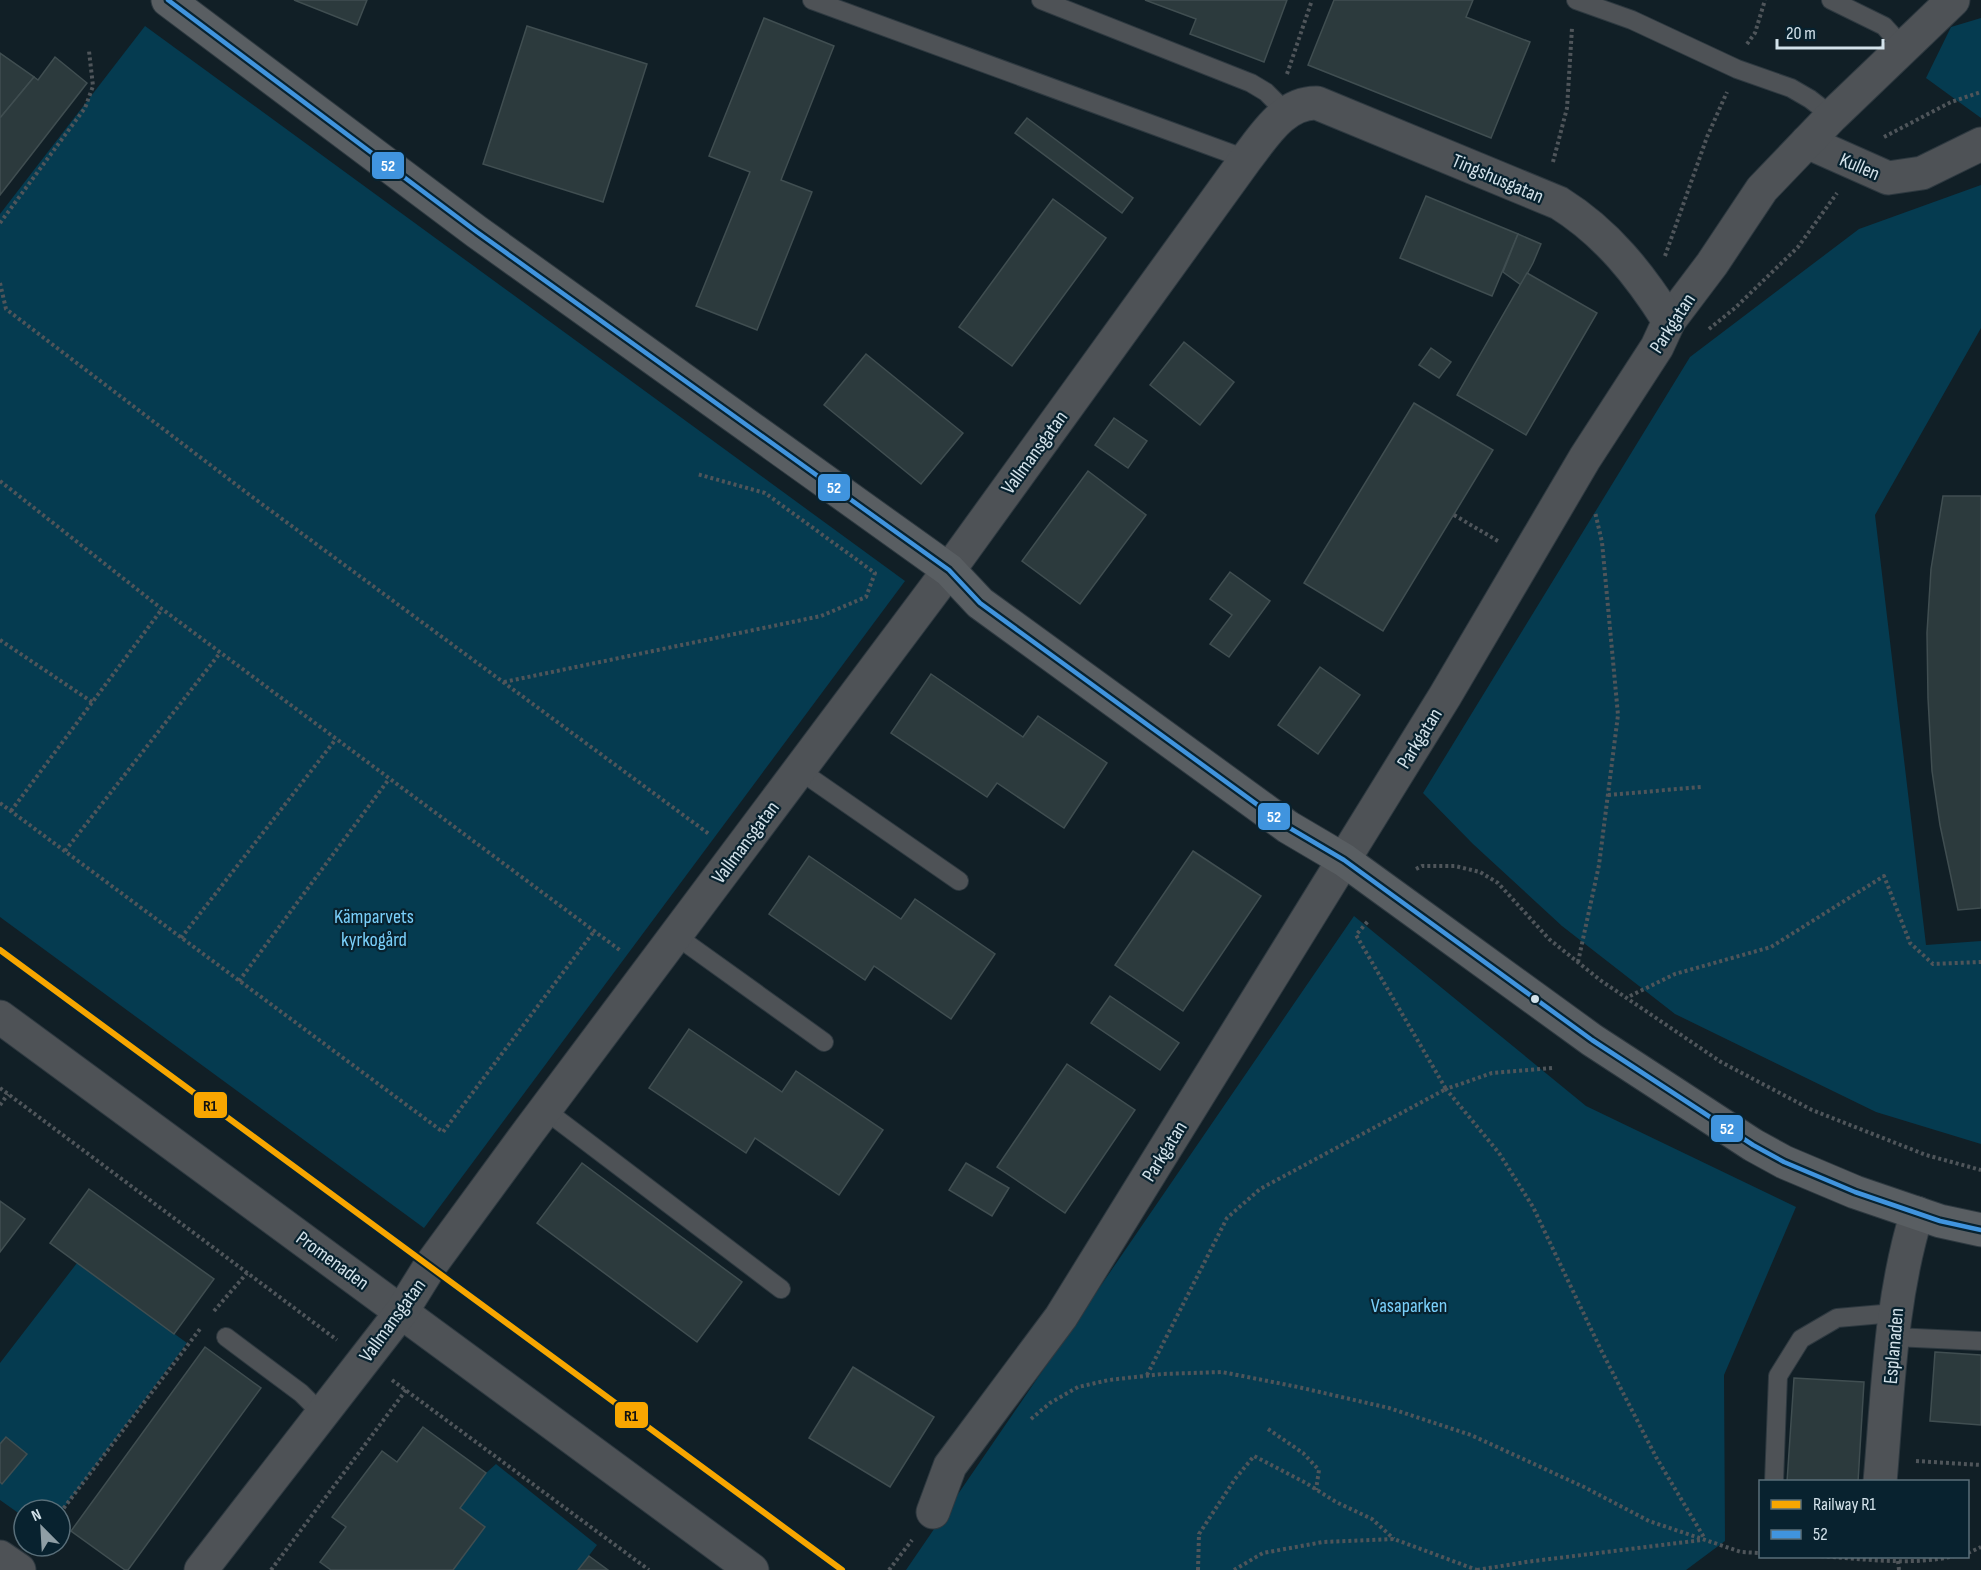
<svg xmlns="http://www.w3.org/2000/svg" width="1981" height="1570" viewBox="0 0 1981 1570" font-family="'Sofia Sans Condensed',sans-serif">
	<style>
		.green { fill: #053b50 }
		.building { fill: #2c3a3d; stroke: #404e51; stroke-width: 1.5 }
		.lines { fill: none; stroke-linecap: round; stroke-linejoin: round }
		.lane-casing { stroke: #2e3940; stroke-width: 20 }
		.street-casing { stroke: #2e3940; stroke-width: 35 }
		.secondary-casing { stroke: #2e3940; stroke-width: 35 }
		.path { stroke: #4f555a; stroke-width: 4; stroke-dasharray: 3 3; stroke-linecap: butt }
		.lane { stroke: #4e5256; stroke-width: 18 }
		.street { stroke: #4e5256; stroke-width: 33 }
		.secondary { stroke: #595e62; stroke-width: 33 }
		.bus-1-casing { stroke: #08222f; stroke-width: 9 }
		.bus-1 { stroke: #4094de; stroke-width: 4.5 }
		.rail-1-casing { stroke: #08222f; stroke-width: 10 }
		.rail-1 { stroke: #f7a600; stroke-width: 6 }
		.bus-dot { fill: #d3e2ea; stroke: #08222f; stroke-width: 2 }
		.labels { text-anchor: middle; stroke-width: 4.5; stroke-linejoin: round; paint-order: stroke }
		.street-label { font-size: 20px; fill: #d3e2ea; stroke: #08222f }
		.park-label { font-size: 20px; fill: #7ad0fb; stroke: #08222f }
		.line-badge { stroke: #08222f; stroke-width: 2 }
		.badge-label { font-size: 16px; text-anchor: middle; font-weight: bold; fill: #fff }
		.pale-badge-label { font-size: 16px; text-anchor: middle; font-weight: bold; fill: #111 }
	</style>
	<rect width="100%" height="100%" fill="#111f26"/>
	<!-- green -->
	<g class="green">
		<path d="M1981,18V118L1926,78L1951,27Z"/>
		<path d="M145,26L905,581L424,1228L0,917V214Z"/>
		<path d="M1981,185V328L1875,515L1926,945L1981,941V1144L1876,1112L1675,1014L1562,926L1473,844L1423,793L1690,357L1859,229Z"/>
		<path d="M1354,916L1586,1106L1796,1207L1724,1375L1725,1541L1686,1570H906Z"/>
		<path d="M77,1263L187,1343L60,1513V1510H24V1517L0,1500V1363Z"/>
		<path d="M496,1464L597,1545L578,1570H453L460,1508L486,1473Z"/>
	</g>
	<!-- building -->
	<g class="building">
		<path d="M294,0H367L357,25Z"/>
		<path d="M1145,0H1287L1264,62L1190,34L1196,19Z"/>
		<path d="M1334,0H1473L1466,17L1530,42L1491,138L1308,65Z"/>
		<path d="M764,18L834,46L781,180L812,192L757,330L696,306L750,172L709,156Z"/>
		<path d="M527,26L647,64L603,202L483,164Z"/>
		<path d="M0,53L34,77L0,118Z"/>
		<path d="M55,57L87,83L0,195V118L34,77L38,80Z"/>
		<path d="M1027,118L1133,198L1122,213L1015,133Z"/>
		<path d="M1426,196L1518,234L1492,296L1400,258Z"/>
		<path d="M1053,199L1106,238L1012,366L959,327Z"/>
		<path d="M1518,234L1541,244L1533,263L1521,285L1503,272Z"/>
		<path d="M1527,273L1597,313L1526,435L1457,395Z"/>
		<path d="M1184,342L1234,382L1200,425L1150,385Z"/>
		<path d="M1431,348L1451,362L1439,378L1419,365Z"/>
		<path d="M866,354L963,433L921,484L824,405Z"/>
		<path d="M1414,403L1493,450L1383,631L1304,583Z"/>
		<path d="M1114,418L1147,441L1128,468L1095,445Z"/>
		<path d="M1088,471L1146,515L1080,604L1022,561Z"/>
		<path d="M1943,496H1981V908L1958,910L1940,825L1932,771L1928,698L1927,633L1931,569Z"/>
		<path d="M1230,572L1270,601L1229,657L1210,644L1232,615L1210,599Z"/>
		<path d="M1320,667L1360,695L1318,754L1278,725Z"/>
		<path d="M931,674L1023,737L1038,716L1107,763L1064,828L997,783L987,797L891,733Z"/>
		<path d="M1193,851L1261,896L1183,1011L1115,965Z"/>
		<path d="M809,856L901,919L915,899L995,954L951,1019L874,966L865,980L769,914Z"/>
		<path d="M1110,996L1179,1043L1160,1070L1091,1023Z"/>
		<path d="M689,1029L782,1092L796,1071L883,1130L839,1195L755,1138L746,1153L649,1088Z"/>
		<path d="M1067,1064L1135,1110L1065,1213L997,1167Z"/>
		<path d="M582,1163L742,1282L697,1342L537,1223Z"/>
		<path d="M966,1163L1009,1188L992,1216L949,1190Z"/>
		<path d="M89,1189L214,1279L174,1334L50,1243Z"/>
		<path d="M0,1201L25,1219L0,1252Z"/>
		<path d="M205,1347L261,1388L128,1570H125L71,1531Z"/>
		<path d="M1935,1352L1981,1355V1425L1930,1421Z"/>
		<path d="M853,1367L934,1417L890,1487L809,1438Z"/>
		<path d="M1794,1378L1864,1382L1858,1482H1787Z"/>
		<path d="M423,1427L486,1473L460,1508L485,1527L453,1570H331L320,1562L346,1527L332,1517L382,1451L397,1462Z"/>
		<path d="M6,1437L27,1454L2,1484L0,1482V1444Z"/>
		<path d="M589,1556L608,1570H578Z"/>
	</g>
	<g class="lines">
		<!-- lane casing -->
		<g class="lane-casing">
			<g id="lane">
				<path d="M812,0L1246,159"/>
				<path d="M1041,0L1251,83L1266,92L1287,113"/>
				<path d="M1576,0L1632,20L1737,69L1791,88L1810,99L1832,116"/>
				<path d="M1831,0L1884,26L1903,47"/>
				<path d="M799,770L959,881"/>
				<path d="M675,935L824,1042"/>
				<path d="M545,1110L781,1289"/>
				<path d="M226,1337L301,1393L322,1414"/>
				<path d="M1894,1337L1981,1341"/>
				<path d="M1774,1482L1778,1376L1801,1339L1837,1318L1894,1313"/>
			</g>
		</g>
		<!-- street casing -->
		<g class="street-casing">
			<g id="street">
				<path d="M1807,142L1888,178L1922,173L1981,144"/>
				<path d="M0,1017L752,1570"/>
				<path d="M1880,1482C1888,1392 1890,1300 1917,1213"/>
				<path d="M933,1512L950,1466L1061,1317L1445,696L1585,458L1657,347L1669,321L1712,264L1762,189L1832,116L1953,0"/>
				<path d="M0,1557L19,1570"/>
				<path d="M201,1570L402,1311L430,1266L529,1131L949,570L1246,159C1264,136 1284,102 1317,103L1559,203C1607,233 1639,274 1669,321"/>
			</g>
		</g>
		<!-- secondary casing -->
		<g class="secondary-casing">
			<path id="secondary" d="M168,0L477,232L949,570L980,603L1288,827L1344,860L1592,1040L1753,1145L1784,1162L1855,1192L1940,1221L1981,1230"/>
		</g>
		<!-- path -->
		<g class="path">
			<path d="M1747,44L1755,33L1765,0"/>
			<path d="M1287,74L1312,0"/>
			<path d="M1884,137L1951,102L1981,92"/>
			<path d="M1553,162L1567,108L1572,28"/>
			<path d="M0,223L85,108L93,86L89,51"/>
			<path d="M1665,256L1707,137L1727,92"/>
			<path d="M0,283L6,309L251,496L709,834"/>
			<path d="M1709,329L1735,308L1798,247L1837,193"/>
			<path d="M0,481L162,609L621,951"/>
			<path d="M1454,515L1498,541"/>
			<path d="M0,640L92,702"/>
			<path d="M504,682L821,616L866,597L875,573L765,493L697,474"/>
			<path d="M1608,795L1701,787"/>
			<path d="M0,803L443,1132L595,930"/>
			<path d="M11,811L162,609"/>
			<path d="M65,851L220,653"/>
			<path d="M1416,869L1422,866H1455L1480,872L1498,883L1549,939L1600,980L1721,1062L1812,1110L1926,1155L1981,1170"/>
			<path d="M181,938L336,739"/>
			<path d="M1578,962L1599,865L1618,715L1602,542L1595,512"/>
			<path d="M239,981L389,779"/>
			<path d="M1630,996L1675,974L1771,947L1884,876L1910,943L1933,964L1981,962"/>
			<path d="M1552,1068L1492,1073L1446,1089L1499,1153L1533,1207L1601,1350L1656,1457L1705,1539"/>
			<path d="M0,1088L337,1340"/>
			<path d="M0,1105L8,1094"/>
			<path d="M214,1311L247,1273"/>
			<path d="M1147,1375L1227,1218L1260,1189L1446,1089L1356,935L1369,920"/>
			<path d="M392,1380L649,1570"/>
			<path d="M1031,1419L1050,1403L1078,1387L1109,1380L1162,1374L1222,1372L1298,1387L1389,1408L1471,1435L1584,1487L1649,1521L1741,1552L1760,1553"/>
			<path d="M1268,1429L1303,1453L1319,1470L1316,1490"/>
			<path d="M1916,1461L1981,1465"/>
			<path d="M60,1513L200,1329"/>
			<path d="M1968,1553L1981,1547"/>
			<path d="M1821,1556C1862,1559 1914,1566 1954,1556"/>
			<path d="M1898,1561L1899,1570"/>
			<path d="M271,1570L406,1390"/>
			<path d="M889,1570L912,1540"/>
			<path d="M1198,1570L1199,1534L1235,1479L1254,1456L1306,1483L1336,1502L1372,1519L1394,1539"/>
			<path d="M1234,1570L1263,1553L1323,1542L1394,1539L1477,1570"/>
			<path d="M1477,1570L1526,1562L1702,1540"/>
		</g>
		<!-- lane -->
		<use href="#lane" class="lane"/>
		<!-- street -->
		<use href="#street" class="street"/>
		<!-- secondary -->
		<use href="#secondary" class="secondary"/>
		<!-- bus-1 casing -->
		<g class="bus-1-casing">
			<path id="bus-1" d="M168,0L477,232L949,570L980,603L1288,827L1344,860L1592,1040L1753,1145L1784,1162L1855,1192L1940,1221L1981,1230"/>
		</g>
		<!-- bus-1 -->
		<use href="#bus-1" class="bus-1"/>
		<!-- rail-1 casing -->
		<g class="rail-1-casing">
			<path id="rail-1" d="M0,950L842,1570"/>
		</g>
		<!-- rail-1 -->
		<use href="#rail-1" class="rail-1"/>
	</g>
	<!-- markers -->
	<circle class="bus-dot" cx="1535" cy="999" r="5"/>
	<g class="labels">
		<!-- street labels -->
		<g class="street-label">
			<text transform="translate(1860 166) rotate(23)" y="7">Kullen</text>
			<text transform="translate(1498 178) rotate(23)" y="7">Tingshusgatan</text>
			<text transform="translate(1672 323) rotate(-57)" y="7">Parkgatan</text>
			<text transform="translate(1034 452) rotate(-54)" y="7">Vallmansgatan</text>
			<text transform="translate(1419 738) rotate(-58)" y="7">Parkgatan</text>
			<text transform="translate(745 842) rotate(-53)" y="7">Vallmansgatan</text>
			<text transform="translate(1164 1151) rotate(-58)" y="7">Parkgatan</text>
			<text transform="translate(333 1260) rotate(36)" y="7">Promenaden</text>
			<text transform="translate(392 1320) rotate(-54)" y="7">Vallmansgatan</text>
			<text transform="translate(1893 1346) rotate(-85)" y="7">Esplanaden</text>
		</g>
		<!-- park labels -->
		<g class="park-label">
			<text x="374" y="923">Kämparvets<tspan x="374" dy="23">kyrkogård</tspan></text>
			<text x="1409" y="1312">Vasaparken</text>
		</g>
	</g>
	<g class="line-badge">
		<rect x="371" y="151" width="34" height="29" rx="6" fill="#4094de"/>
		<rect x="817" y="473" width="34" height="29" rx="6" fill="#4094de"/>
		<rect x="1257" y="802" width="34" height="29" rx="6" fill="#4094de"/>
		<rect x="193" y="1091" width="35" height="28" rx="6" fill="#f7a600"/>
		<rect x="1710" y="1114" width="34" height="29" rx="6" fill="#4094de"/>
		<rect x="614" y="1401" width="35" height="28" rx="6" fill="#f7a600"/>
	</g>
	<g class="badge-label">
		<text x="388" y="171">52</text>
		<text x="834" y="493">52</text>
		<text x="1274" y="822">52</text>
		<text x="1727" y="1134">52</text>
	</g>
	<g class="pale-badge-label">
		<text x="210" y="1111">R1</text>
		<text x="631" y="1421">R1</text>
	</g>
	<!-- legend -->
	<rect x="1759" y="1480" width="210" height="78" fill="#08222f" stroke="#596f7a" stroke-width="1.5"/>
	<rect x="1771" y="1500" width="30" height="9" fill="#f7a600" stroke="#596f7a" stroke-width="1.5"/>
	<text x="1813" y="1510" font-size="18" fill="#d3e2ea">Railway R1</text>
	<rect x="1771" y="1530" width="30" height="9" fill="#4094de" stroke="#596f7a" stroke-width="1.5"/>
	<text x="1813" y="1540" font-size="18" fill="#d3e2ea">52</text>
	<!-- north arrow -->
	<g transform="translate(42 1528) rotate(336)"><circle r="28" fill="#08222f" stroke="#596f7a" stroke-width="1.5"/>
	<path d="M0-4.5L10 22L0 15L-10 22Z" fill="#8f9ea5"/>
	<text y="-9" font-size="16" font-weight="bold" text-anchor="middle" fill="#d3e2ea">N</text>
	</g>
	<!-- scale -->
	<path d="M1777 39v9h106v-9" fill="none" stroke="#d3e2ea" stroke-width="3"/>
	<text x="1786" y="39" font-size="18" fill="#d3e2ea" stroke="#08222f" stroke-width="4.5" paint-order="stroke">20 m</text>
</svg>
